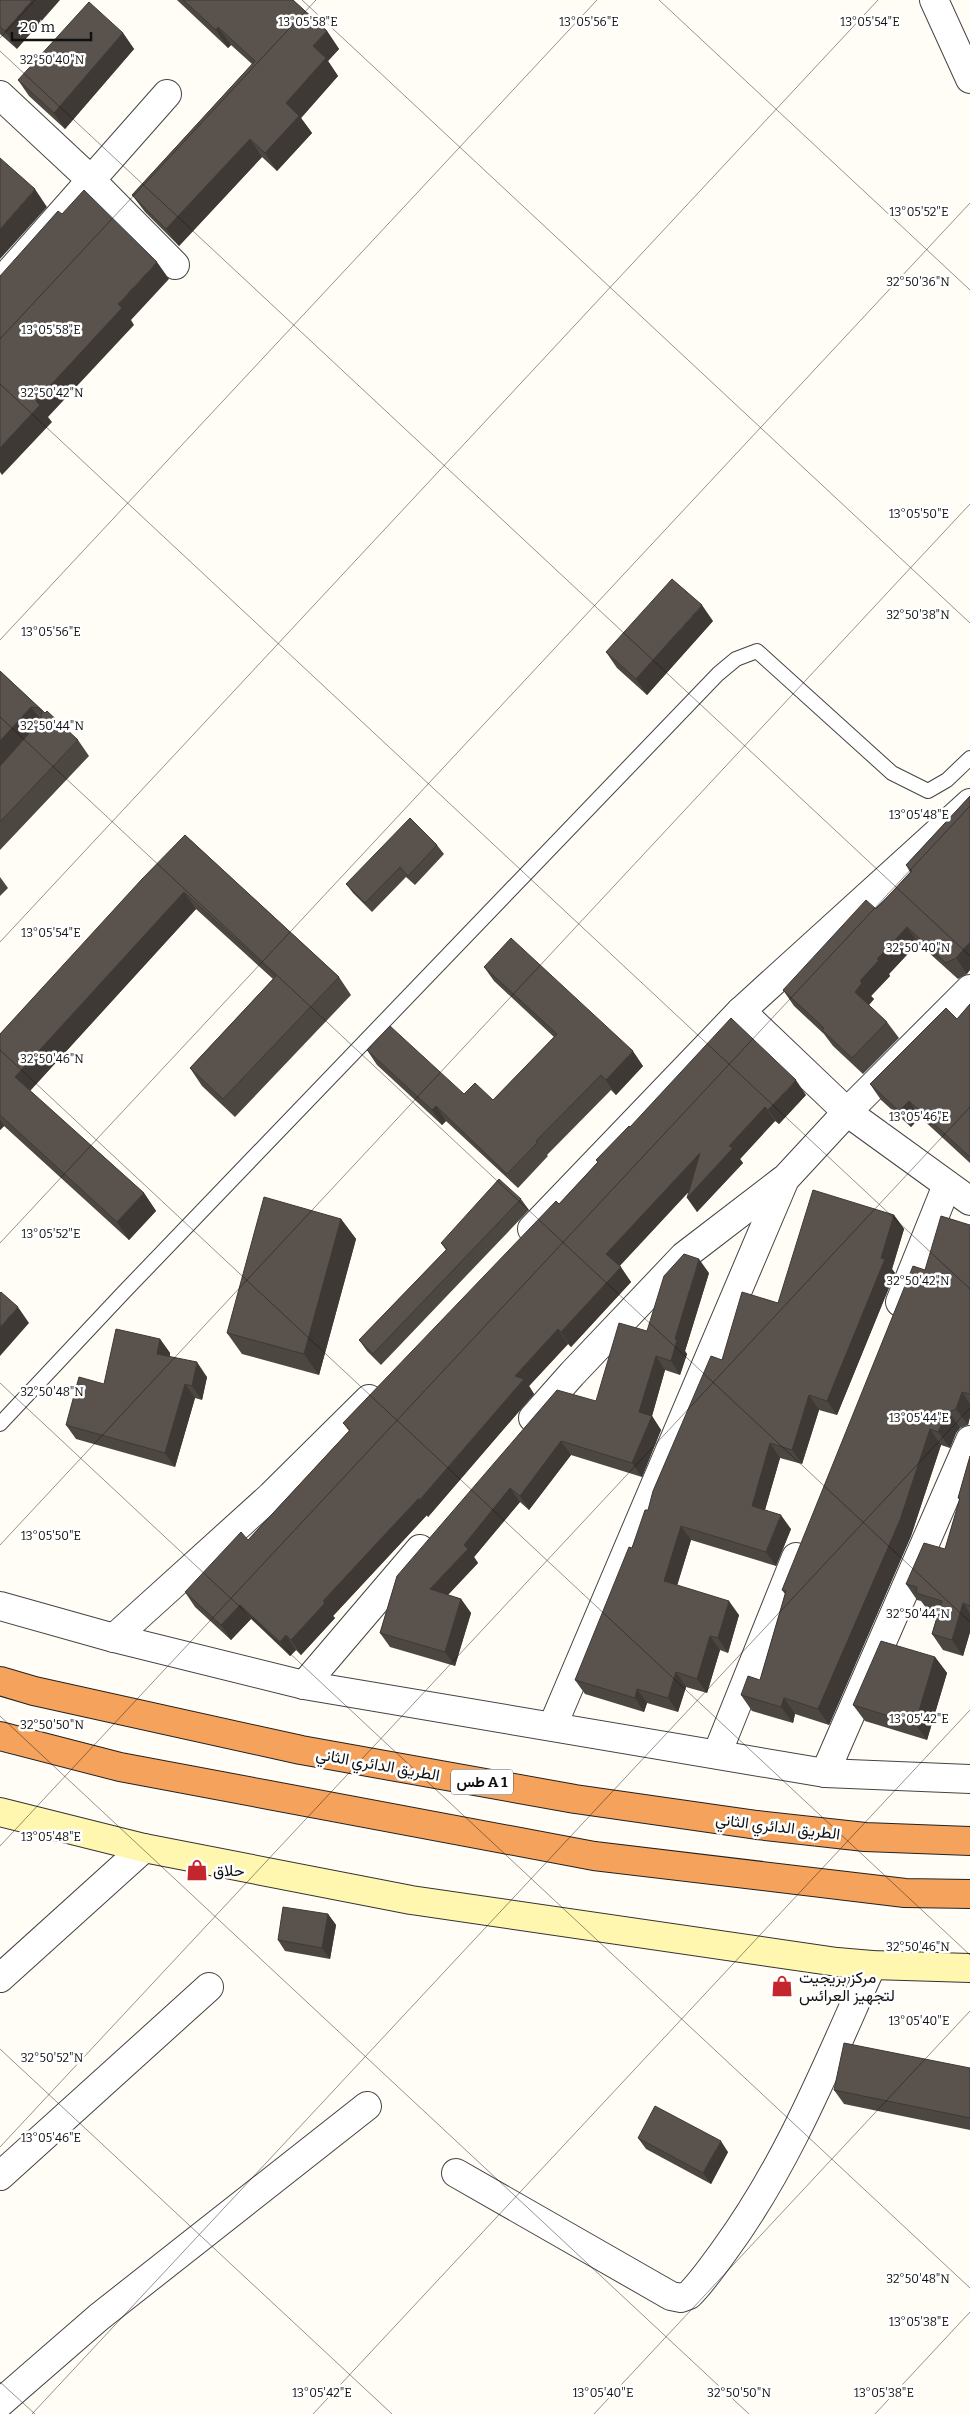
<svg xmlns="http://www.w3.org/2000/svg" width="970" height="2414" viewBox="0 0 970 2414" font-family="Bitter,Vazirmatn,serif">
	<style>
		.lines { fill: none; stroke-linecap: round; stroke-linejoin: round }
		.lane-casing { stroke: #444; stroke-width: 16 }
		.street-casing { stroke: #444; stroke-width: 30 }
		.secondary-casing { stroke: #333; stroke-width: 30 }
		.highway-casing { stroke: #222; stroke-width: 30 }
		.lane { stroke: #fff; stroke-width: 14 }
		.street { stroke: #fff; stroke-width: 28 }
		.secondary { stroke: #fff6b0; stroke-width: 28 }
		.highway { stroke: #f5a25d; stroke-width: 28 }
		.wall { fill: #4d4742 }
		.shaded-wall { fill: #3f3936 }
		.building { fill: #5a524d; stroke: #3f3936 }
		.ticks { fill: none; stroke: #111; stroke-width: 1; stroke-opacity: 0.45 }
		.labels { text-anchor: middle; stroke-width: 5; stroke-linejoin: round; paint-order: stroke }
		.shield { fill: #fff; stroke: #585858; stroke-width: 1 }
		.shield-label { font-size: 15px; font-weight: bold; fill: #111 }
		.street-label { font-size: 16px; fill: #111; stroke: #fff }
		.poi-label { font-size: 16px; fill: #111; stroke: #fff; text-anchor: start }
		.ticks-label { font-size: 12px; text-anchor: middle; fill: #111; stroke: #fff; stroke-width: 5; stroke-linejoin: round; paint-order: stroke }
	</style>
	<rect width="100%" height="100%" fill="#fffdf5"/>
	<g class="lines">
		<!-- lane casing -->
		<g class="lane-casing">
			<path id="lane" d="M0,1424L124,1292L718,674L736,659L757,651L892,773L928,791L947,780L970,758"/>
		</g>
		<!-- street casing -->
		<g class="street-casing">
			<g id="street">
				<path d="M934,0L970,79"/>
				<path d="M0,95L91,180L175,265"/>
				<path d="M0,283L167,94"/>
				<path d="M741,1011L847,1112L970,1201"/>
				<path d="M532,1229L741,1011L970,803"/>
				<path d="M900,1302L947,1185"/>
				<path d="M533,1418L572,1374L684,1256L783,1180"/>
				<path d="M0,1606L114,1638L304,1685L825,1773L970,1779"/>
				<path d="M114,1638L271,1496L369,1399"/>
				<path d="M304,1685L420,1549"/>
				<path d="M553,1725L785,1179L847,1112L970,989"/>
				<path d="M717,1754L796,1557"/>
				<path d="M825,1773L970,1440"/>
				<path d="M0,1978L144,1848"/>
				<path d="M456,2173L671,2296L681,2298L689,2295C702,2282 713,2266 724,2251C788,2164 828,2063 872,1965"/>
				<path d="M0,2176L209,1987"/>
				<path d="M0,2403L99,2317L367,2106"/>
			</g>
		</g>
		<!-- secondary casing -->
		<g class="secondary-casing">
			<path id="secondary" d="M0,1812L144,1848L411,1900L837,1962L872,1965L970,1968"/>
		</g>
		<!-- highway casing -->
		<g class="highway-casing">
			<g id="highway">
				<path d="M0,1681L34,1691L301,1750L575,1799L757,1825L865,1837L970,1841"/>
				<path d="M0,1736L120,1767L594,1856L905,1893L970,1894"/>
			</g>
		</g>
		<!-- lane -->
		<use href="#lane" class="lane"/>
		<!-- street -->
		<use href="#street" class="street"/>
		<!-- secondary -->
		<use href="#secondary" class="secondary"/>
		<!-- highway -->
		<use href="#highway" class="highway"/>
	</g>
	<!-- wall -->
	<g class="wall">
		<path d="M0,0L17,49L0,34Z"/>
		<path d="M177,0H293L327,31L339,49L328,61L338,76L301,118L312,133L277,171L262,157L179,246L145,212L132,195L252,64L231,45L228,48Z"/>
		<path d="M123,33L134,49L65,129L29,96L18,80Z"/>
		<path d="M713,621L647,695L617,668L606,652Z"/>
		<path d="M0,671L45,713L78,740L89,756L0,850Z"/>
		<path d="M970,796L967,974L958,979L918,943L889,974L890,976L871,996L874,999L869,1005L887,1022L899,1038L863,1074L833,1046L824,1034L794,1006L783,990L876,909L910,872L906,865Z"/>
		<path d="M185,835L339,977L351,995L235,1117L202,1086L190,1068L273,979L196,909L30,1091L144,1193L156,1211L129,1240L4,1126L0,1130V1034Z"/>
		<path d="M437,845L444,854L415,885L406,877L372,912L353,893L346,884Z"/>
		<path d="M0,877L8,888L0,896Z"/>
		<path d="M484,967L643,1066L616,1095L611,1090L547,1155L548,1156L518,1188L446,1121L442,1125L377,1065L367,1050L464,1094L493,1100L554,1037L494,981Z"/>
		<path d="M970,1004V1163L920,1117L911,1127L881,1100L870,1084L957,1019Z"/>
		<path d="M806,1095L779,1124L775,1121L740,1159L743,1163L697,1212L689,1191L619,1266L631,1282L571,1347L568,1344L529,1386L534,1394L428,1517L427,1515L333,1616L335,1618L301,1655L296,1650L290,1656L251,1619L231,1640L195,1607L185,1592L248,1540L349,1431L343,1423L559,1204L598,1162L596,1160L630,1127Z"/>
		<path d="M521,1199L529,1210L381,1365L367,1351L359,1340L446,1250L441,1243Z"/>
		<path d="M894,1215L904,1229L892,1269L895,1273L837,1415L819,1410L802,1464L780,1458L765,1510L791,1529L776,1566L691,1540L677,1585L739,1615L728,1653L720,1650L707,1693L686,1687L678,1712L647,1703L644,1712L585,1694L575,1680L648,1510L722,1360L778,1303Z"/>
		<path d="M341,1219L356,1239L319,1375L242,1354L227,1333Z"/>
		<path d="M970,1225V1417L968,1425L960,1428L956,1433L950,1448L941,1445L911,1536L829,1725L795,1714L793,1723L752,1711L741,1695L760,1680L785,1594L782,1590L925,1270Z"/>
		<path d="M709,1273L685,1351L687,1354L680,1375L665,1370L652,1416L661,1430L642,1477L571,1455L529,1510L520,1502L474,1557L478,1563L448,1595L461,1599L471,1613L455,1666L390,1647L380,1633L397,1576L596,1401L647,1331Z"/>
		<path d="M160,1339L170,1353V1357L207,1377L202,1400L195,1398L175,1467L76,1439L66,1425Z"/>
		<path d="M970,1456V1632L963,1656L943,1650L932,1634L938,1612L927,1609L921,1601L917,1600L906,1584L945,1549L960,1501L958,1498Z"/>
		<path d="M935,1657L947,1673L927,1740L865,1721L853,1705Z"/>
		<path d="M328,1914L336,1925L330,1959L285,1951L278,1940Z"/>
		<path d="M970,2068V2130L844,2104L834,2090Z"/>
		<path d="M638,2138L728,2152L711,2184L646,2149Z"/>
	</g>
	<!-- shaded-wall -->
	<g class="shaded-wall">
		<path d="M32,0H60L17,49L5,31Z"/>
		<path d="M218,27L231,45L228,48L216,30Z"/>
		<path d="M327,31L339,49L328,61L338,76L301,118L312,133L277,171L265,153L286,103L313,46Z"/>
		<path d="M123,33L134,49L65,129L54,113Z"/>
		<path d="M250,139L262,157L179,246L166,229Z"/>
		<path d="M35,189L47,207L0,259V229Z"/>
		<path d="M157,262L169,279L131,320L134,325L48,417L52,422L2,475L0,472V448L36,401L118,304Z"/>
		<path d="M702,605L713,621L647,695L636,679Z"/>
		<path d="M31,707L43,723L0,769V741Z"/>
		<path d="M184,892L196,909L27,1094L15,1077Z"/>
		<path d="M907,927L918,943L889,974L890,976L871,996L874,999L866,1008L855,992L860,981L877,959Z"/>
		<path d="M970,942V970L967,974L956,958Z"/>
		<path d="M633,1051L643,1066L616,1095L606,1080Z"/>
		<path d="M796,1080L806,1095L779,1124L768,1110Z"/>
		<path d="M909,1101L920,1117L911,1127L899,1111Z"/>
		<path d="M436,1106L446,1121L442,1125L432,1110Z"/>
		<path d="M765,1107L775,1121L740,1159L743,1163L697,1212L687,1198L729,1146Z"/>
		<path d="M0,1119L4,1126L0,1130Z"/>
		<path d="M700,1153L711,1168L617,1269L606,1254Z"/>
		<path d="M144,1193L156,1211L129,1240L117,1222Z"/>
		<path d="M894,1215L904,1229L892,1269L895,1273L837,1415L827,1401L881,1258Z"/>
		<path d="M341,1219L356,1239L319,1375L304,1354Z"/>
		<path d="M699,1259L709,1273L685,1351L687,1354L680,1375L671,1361L675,1339Z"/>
		<path d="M621,1267L631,1282L571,1347L561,1332Z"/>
		<path d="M18,1307L29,1323L0,1356V1327Z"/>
		<path d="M558,1329L568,1344L529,1386L534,1394L428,1517L427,1515L333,1616L335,1618L301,1655L291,1640L515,1376Z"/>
		<path d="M160,1339L170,1353L167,1368L157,1354Z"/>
		<path d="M656,1356L665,1370L652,1416L661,1430L642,1477L632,1463L639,1412Z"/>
		<path d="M197,1362L207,1377L202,1400L192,1386Z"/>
		<path d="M185,1384L195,1398L175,1467L165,1453Z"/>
		<path d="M962,1392L970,1404V1417L968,1425L956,1409Z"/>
		<path d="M809,1395L819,1410L802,1464L792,1450Z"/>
		<path d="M949,1412L960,1428L956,1433L950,1448L938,1432L945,1417Z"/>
		<path d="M930,1429L941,1445L911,1536L829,1725L818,1709Z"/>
		<path d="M561,1441L571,1455L529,1510L520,1496Z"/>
		<path d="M770,1443L780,1458L762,1520L752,1506Z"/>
		<path d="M510,1488L520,1502L474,1557L478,1563L440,1603L430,1589L464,1545Z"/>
		<path d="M781,1515L791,1529L776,1566L766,1552Z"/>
		<path d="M681,1526L691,1540L674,1596L664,1581Z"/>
		<path d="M461,1599L471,1613L455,1666L445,1652Z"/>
		<path d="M729,1601L739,1615L728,1653L718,1638Z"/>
		<path d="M963,1603L970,1613V1632L963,1656L952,1640Z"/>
		<path d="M240,1605L251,1619L231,1640L221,1625Z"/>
		<path d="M286,1635L296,1650L290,1656L280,1642Z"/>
		<path d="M710,1636L720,1650L707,1693L697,1679Z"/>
		<path d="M935,1657L947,1673L927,1740L915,1724Z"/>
		<path d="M676,1672L686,1687L678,1712L668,1698Z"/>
		<path d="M637,1689L647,1703L644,1712L635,1698Z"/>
		<path d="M784,1698L795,1714L793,1723L781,1707Z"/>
		<path d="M328,1914L336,1925L330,1959L322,1948Z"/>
		<path d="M721,2141L728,2152L711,2184L703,2173Z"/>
	</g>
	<!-- building -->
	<g class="building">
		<path d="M0,0H32L5,31L0,27Z"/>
		<path d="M183,0H293L327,31L313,46L326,58L286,103L299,116L265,153L250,139L166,229L132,195L255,61L218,27L216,30Z"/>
		<path d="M89,2L123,33L54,113L18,80Z"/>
		<path d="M0,158L35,189L0,229Z"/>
		<path d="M84,190L157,262L118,304L122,308L36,401L40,405L0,448V276L58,211L62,214Z"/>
		<path d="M672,579L702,605L636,679L606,652Z"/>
		<path d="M0,671L45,713L47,711L78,740L0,822V766L40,721L42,712L39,708L31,707L0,741Z"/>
		<path d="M970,796V942L956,958L946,963L907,927L877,959L879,960L860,981L862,983L855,992L887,1022L852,1058L822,1030L824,1028L783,990L866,900L876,909L912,871L906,865Z"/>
		<path d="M410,818L437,845L408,876L400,867L365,903L346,884Z"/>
		<path d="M185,835L339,977L223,1099L190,1068L276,976L184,892L15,1077L144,1193L117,1222L0,1115V1034L142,879Z"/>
		<path d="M511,938L633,1051L606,1080L601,1075L536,1141L538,1142L507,1174L436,1106L432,1110L367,1050L390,1026L464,1094L475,1083L493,1100L557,1034L484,967Z"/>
		<path d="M970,1004V1157L909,1101L899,1111L870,1084L946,1008L957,1019Z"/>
		<path d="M731,1018L796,1080L768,1110L765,1107L729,1146L733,1148L687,1198L700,1153L606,1254L621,1267L561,1332L558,1329L515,1376L524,1379L418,1502L419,1498L323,1601L325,1603L291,1640L286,1635L280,1642L240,1605L221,1625L185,1592L241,1532L248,1540L350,1430L343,1423L556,1201L559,1204L598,1162L596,1160L629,1126L630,1127Z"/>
		<path d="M499,1179L521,1199L373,1354L359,1340L447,1249L441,1243Z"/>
		<path d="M813,1190L894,1215L881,1258L885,1259L827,1401L809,1395L792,1450L770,1443L752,1506L781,1515L766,1552L681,1526L664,1581L729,1601L718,1638L710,1636L697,1679L676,1672L668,1698L637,1689L635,1698L575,1680L629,1547L632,1548L645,1510H648L653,1491L711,1356L722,1360L742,1292L778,1303Z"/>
		<path d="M264,1197L341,1219L304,1354L227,1333Z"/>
		<path d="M941,1216L970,1225V1394L962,1392L956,1409L949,1412L945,1417L938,1432L930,1429L900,1520L818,1709L784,1698L781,1707L741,1695L748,1676L760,1680L786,1591L782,1590L913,1266L925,1270Z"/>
		<path d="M684,1254L699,1259L675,1339L677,1340L671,1361L656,1356L639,1412L652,1416L632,1463L561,1441L520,1496L510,1488L464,1545L468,1549L430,1589L461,1599L445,1652L380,1633L397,1576L557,1390L596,1401L619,1323L647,1331L664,1276Z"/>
		<path d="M1,1292L18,1307L0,1327V1293Z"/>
		<path d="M116,1329L160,1339L157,1354L197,1362L192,1386L185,1384L165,1453L66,1425L79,1377L104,1384Z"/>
		<path d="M970,1456V1606L963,1603L952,1640L932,1634L942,1601L916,1593L917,1587L906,1584L924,1543L945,1549L960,1498H958Z"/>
		<path d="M881,1641L935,1657L915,1724L853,1705Z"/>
		<path d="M283,1907L328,1914L322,1948L278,1940Z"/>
		<path d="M844,2043L970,2068V2118L834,2090Z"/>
		<path d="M655,2106L721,2141L703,2173L638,2138Z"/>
	</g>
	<!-- ticks -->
	<path class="ticks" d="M302,0L970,623M659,0L970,290M0,38L35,0M0,51L970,956M0,339L316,0M0,384L970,1289M0,640L597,0M0,717L970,1622M0,942L878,0M0,1050L970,1955M0,1243L970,203M0,1383L970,2288M0,1545L970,504M0,1716L749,2414M0,1846L970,806M0,2049L392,2414M0,2147L970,1107M0,2382L35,2414M32,2414L970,1408M313,2414L970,1710M594,2414L970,2011M875,2414L970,2312"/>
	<!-- icons -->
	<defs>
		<g id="shop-bare" transform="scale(1.725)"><path d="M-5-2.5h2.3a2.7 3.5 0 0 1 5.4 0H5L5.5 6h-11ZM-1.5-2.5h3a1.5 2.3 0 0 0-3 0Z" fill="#c4262e" stroke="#fff" stroke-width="2.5" paint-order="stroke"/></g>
	</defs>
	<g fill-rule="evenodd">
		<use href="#shop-bare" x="197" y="1870"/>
		<use href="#shop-bare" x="782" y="1986"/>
	</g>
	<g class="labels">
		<!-- shield labels -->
		<rect class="shield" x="451" y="1769.5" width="62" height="25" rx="4"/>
		<g class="shield-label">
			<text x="482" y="1787">طس A 1</text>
		</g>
		<!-- street labels -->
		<g class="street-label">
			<text transform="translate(378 1764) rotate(10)" y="6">الطريق الدائري الثاني</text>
			<text transform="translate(778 1826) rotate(7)" y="6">الطريق الدائري الثاني</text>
		</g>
		<!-- poi labels -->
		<g class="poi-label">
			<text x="213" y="1876">حلاق</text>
			<text x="799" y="1983">مركز بريجيت<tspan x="799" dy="18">لتجهيز العرائس</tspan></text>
		</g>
	</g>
	<g class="ticks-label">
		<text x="308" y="26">13°05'58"E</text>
		<text x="589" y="26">13°05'56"E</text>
		<text x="870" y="26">13°05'54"E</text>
		<text x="52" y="64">32°50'40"N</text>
		<text x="919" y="216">13°05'52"E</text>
		<text x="918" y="286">32°50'36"N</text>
		<text x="51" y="334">13°05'58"E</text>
		<text x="52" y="397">32°50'42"N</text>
		<text x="919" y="518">13°05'50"E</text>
		<text x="918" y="619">32°50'38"N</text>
		<text x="51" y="636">13°05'56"E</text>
		<text x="52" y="730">32°50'44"N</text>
		<text x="919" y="819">13°05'48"E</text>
		<text x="51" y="937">13°05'54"E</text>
		<text x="918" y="952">32°50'40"N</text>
		<text x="52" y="1063">32°50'46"N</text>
		<text x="919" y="1121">13°05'46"E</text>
		<text x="51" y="1238">13°05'52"E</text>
		<text x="918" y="1285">32°50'42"N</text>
		<text x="52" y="1396">32°50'48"N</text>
		<text x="919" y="1422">13°05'44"E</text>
		<text x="51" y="1540">13°05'50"E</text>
		<text x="918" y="1618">32°50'44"N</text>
		<text x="919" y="1723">13°05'42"E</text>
		<text x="52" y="1729">32°50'50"N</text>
		<text x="51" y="1841">13°05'48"E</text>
		<text x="918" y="1951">32°50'46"N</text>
		<text x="919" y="2025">13°05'40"E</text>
		<text x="52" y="2062">32°50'52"N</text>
		<text x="51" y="2142">13°05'46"E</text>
		<text x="918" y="2283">32°50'48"N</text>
		<text x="919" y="2326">13°05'38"E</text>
		<text x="322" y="2397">13°05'42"E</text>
		<text x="603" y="2397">13°05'40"E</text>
		<text x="884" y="2397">13°05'38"E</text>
		<text x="739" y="2397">32°50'50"N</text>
	</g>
	<!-- scale -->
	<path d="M12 32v8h79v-8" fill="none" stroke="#111111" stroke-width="2.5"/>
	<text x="20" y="32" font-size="15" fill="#111111" stroke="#ffffff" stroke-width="4" paint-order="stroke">20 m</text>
</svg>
